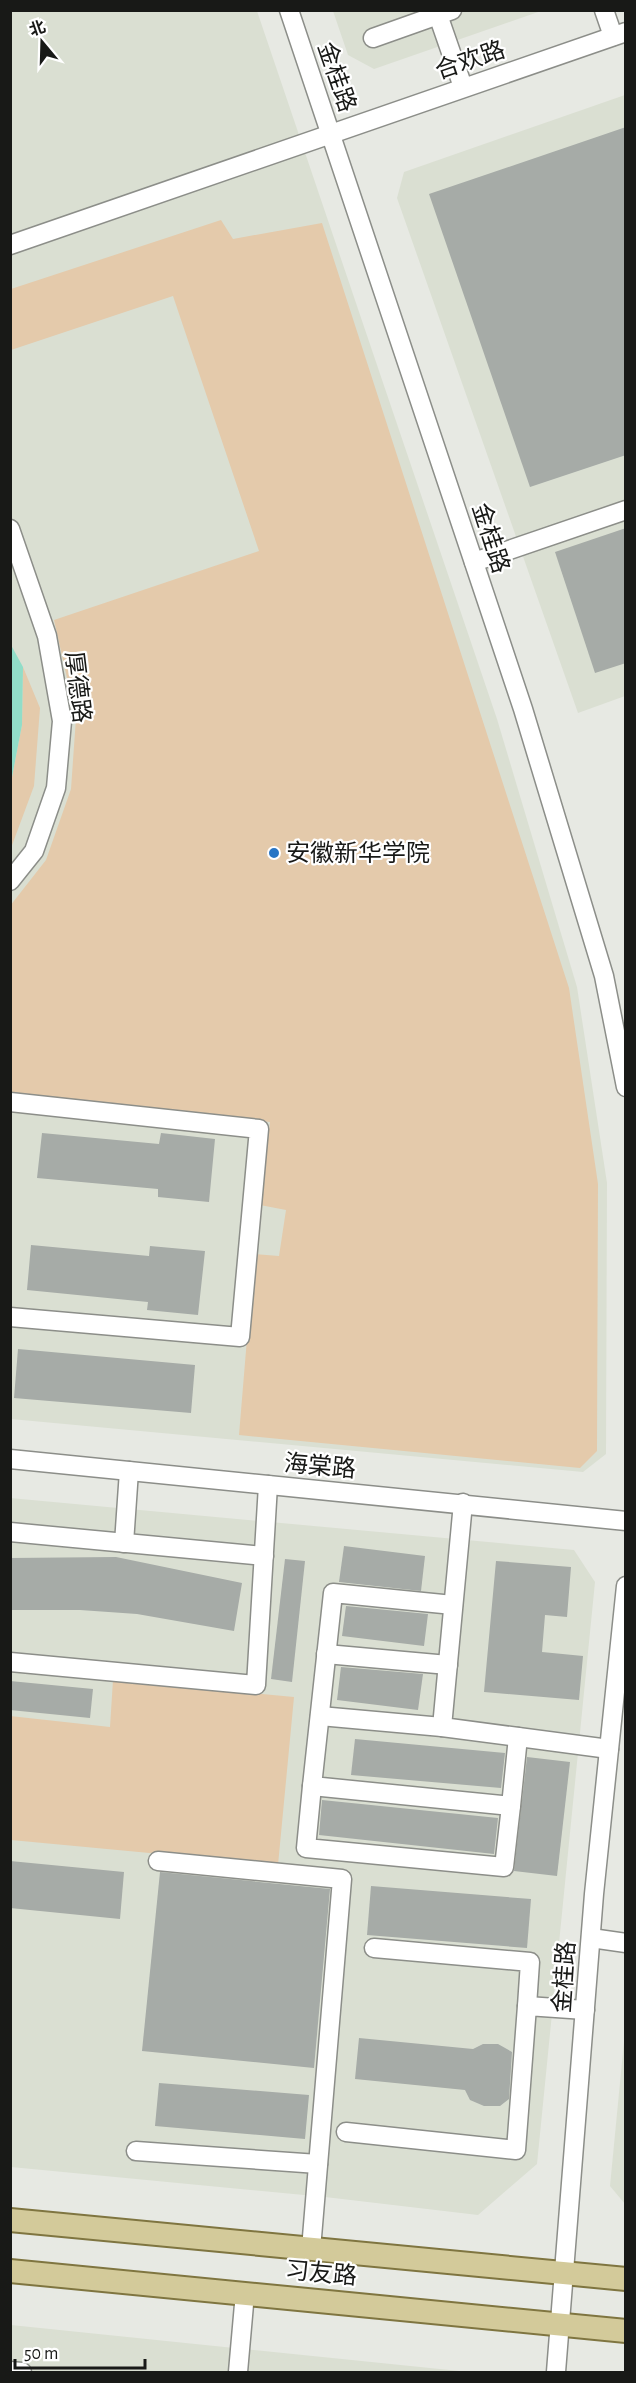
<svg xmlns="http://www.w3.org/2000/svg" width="636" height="2383" viewBox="0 0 636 2383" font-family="'Alegreya Sans','Noto Sans SC',sans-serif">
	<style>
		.built { fill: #dadfd2 }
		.green { fill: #e4caab }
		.water { fill: #91ddc8 }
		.building { fill: #a6aba7 }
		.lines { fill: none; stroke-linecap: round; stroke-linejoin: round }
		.minor-casing { stroke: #8c8e89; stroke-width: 21 }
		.major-casing { stroke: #7f7540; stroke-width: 26 }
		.minor { stroke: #fff; stroke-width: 18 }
		.major { stroke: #d3ca9a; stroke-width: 22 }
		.poi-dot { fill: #2775c5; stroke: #fff; stroke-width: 2 }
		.labels { text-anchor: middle; stroke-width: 4.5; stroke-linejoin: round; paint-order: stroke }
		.street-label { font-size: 24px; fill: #181917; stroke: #fff }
		.poi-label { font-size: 24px; fill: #181917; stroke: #fff; text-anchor: start }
	</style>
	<rect width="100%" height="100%" fill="#e7e9e3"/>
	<!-- built -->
	<g class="built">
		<path d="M10,11H257L497,719L577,987L607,1183L606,1454L583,1472L11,1419Z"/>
		<path d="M333,11H541L374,69L348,55Z"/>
		<path d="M625,95V696L578,713L397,198L404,172Z"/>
		<path d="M10,1498L574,1550L595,1582L537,2164L478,2215L325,2197L11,2167Z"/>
		<path d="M625,2031V2204L610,2186Z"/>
		<path d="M11,2325L469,2372H11Z"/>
	</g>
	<!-- green -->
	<g class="green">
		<path d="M221,220L233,239L322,223L569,988L598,1184L597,1451L580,1468L239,1435L254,1254L279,1256L286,1210L260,1205L270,1122L11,1092L10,906L46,860L71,789L76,718L54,620L259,551L173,296L11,350V289Z"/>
		<path d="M23,667L40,708L34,786L11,848V782L22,725Z"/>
		<path d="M113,1680L294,1697L278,1865L11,1840L10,1716L110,1727Z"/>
	</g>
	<!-- water -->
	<path class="water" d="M11,645L23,667L22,725L11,782Z"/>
	<!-- building -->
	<g class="building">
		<path d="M626,127V455L530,487L429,194Z"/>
		<path d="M626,528V663L595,673L555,552Z"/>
		<path d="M42,1133L159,1144L161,1133L215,1139L209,1202L158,1197V1189L37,1178Z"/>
		<path d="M31,1245L149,1256L150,1246L205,1251L198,1315L147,1310L148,1302L27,1290Z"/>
		<path d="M18,1349L195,1365L191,1413L14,1398Z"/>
		<path d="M344,1546L425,1556L421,1591L339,1582Z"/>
		<path d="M116,1557L242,1583L234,1631L137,1614L80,1610H10V1558Z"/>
		<path d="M285,1559L305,1561L292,1682L271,1679Z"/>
		<path d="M496,1561L571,1567L567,1617L545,1615L542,1652L583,1656L579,1700L484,1692Z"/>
		<path d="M346,1606L428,1614L424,1646L342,1636Z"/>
		<path d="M341,1667L423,1674L418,1710L337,1700Z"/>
		<path d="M10,1681L93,1689L90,1718L10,1710Z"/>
		<path d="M355,1739L505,1753L501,1788L351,1775Z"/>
		<path d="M527,1757L570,1762L557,1876L514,1871Z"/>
		<path d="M322,1800L498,1818L494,1854L319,1835Z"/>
		<path d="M10,1861L124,1872L120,1919L10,1908Z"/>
		<path d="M160,1872L330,1889L314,2068L142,2051Z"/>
		<path d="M371,1886L531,1899L527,1948L367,1935Z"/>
		<path d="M359,2038L473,2049L483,2044H498L512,2052L509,2099L500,2106H484L470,2100L465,2090L355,2079Z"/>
		<path d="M159,2083L309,2095L305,2139L155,2126Z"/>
	</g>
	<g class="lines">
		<!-- minor casing -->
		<g class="minor-casing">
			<g id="minor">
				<path d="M289,10L523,709L604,976L626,1087"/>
				<path d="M604,10L613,36"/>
				<path d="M438,15L463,87"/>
				<path d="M373,38L452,10"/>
				<path d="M10,245L626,32"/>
				<path d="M10,529L47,636L62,721L56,788L34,851L10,881"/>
				<path d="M474,562L626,510"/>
				<path d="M10,1102L259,1129L240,1337L10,1317"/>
				<path d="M10,1459L626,1521"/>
				<path d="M463,1503L442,1727L609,1749"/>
				<path d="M10,1532L264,1556"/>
				<path d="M124,1543L129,1471"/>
				<path d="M453,1605L333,1593L312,1786L511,1806L518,1737"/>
				<path d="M326,1654L448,1665"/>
				<path d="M10,1662L256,1685L268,1485"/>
				<path d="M320,1716L442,1727"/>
				<path d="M312,1786L306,1848L504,1867L511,1806"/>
				<path d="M158,1861L342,1879L311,2249"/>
				<path d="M591,1938L626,1943"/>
				<path d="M374,1948L530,1962L527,2006"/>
				<path d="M346,2132L516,2150L527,2006L585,2010"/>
				<path d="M136,2151L318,2164"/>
				<path d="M10,2371L22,2372"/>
				<path d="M238,2372L245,2293"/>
				<path d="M556,2372L594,1894L626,1586"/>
			</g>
		</g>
		<!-- major casing -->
		<g class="major-casing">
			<g id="major">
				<path d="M10,2220L626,2279"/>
				<path d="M10,2271L626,2331"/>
			</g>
		</g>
		<!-- minor -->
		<use href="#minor" class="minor"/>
		<!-- major -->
		<use href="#major" class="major"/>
	</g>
	<!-- markers -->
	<circle class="poi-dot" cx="274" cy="853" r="6"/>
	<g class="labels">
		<!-- street labels -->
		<g class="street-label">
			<text transform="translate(470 60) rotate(-19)" y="8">合欢路</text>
			<text transform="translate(337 77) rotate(71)" y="8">金桂路</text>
			<text transform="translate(491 538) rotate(72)" y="8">金桂路</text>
			<text transform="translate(78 687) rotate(83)" y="8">厚德路</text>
			<text transform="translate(320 1466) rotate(5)" y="8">海棠路</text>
			<text transform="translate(564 1977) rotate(-86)" y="8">金桂路</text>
			<text transform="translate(321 2273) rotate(5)" y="8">习友路</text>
		</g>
		<!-- poi labels -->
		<g class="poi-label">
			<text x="286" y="861">安徽新华学院</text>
		</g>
	</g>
	<!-- border -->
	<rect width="636" height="2383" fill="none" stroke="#181917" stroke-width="24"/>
	<!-- north arrow -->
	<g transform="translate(42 42) rotate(341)" stroke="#ffffff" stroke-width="4.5" paint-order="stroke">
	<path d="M0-4.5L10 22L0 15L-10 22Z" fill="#181917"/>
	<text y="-9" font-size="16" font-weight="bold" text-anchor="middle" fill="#181917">北</text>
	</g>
	<!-- scale -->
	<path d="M15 2359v9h130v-9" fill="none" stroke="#181917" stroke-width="3"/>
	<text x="24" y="2359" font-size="18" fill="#181917" stroke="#ffffff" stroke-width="4.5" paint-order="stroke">50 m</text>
</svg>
